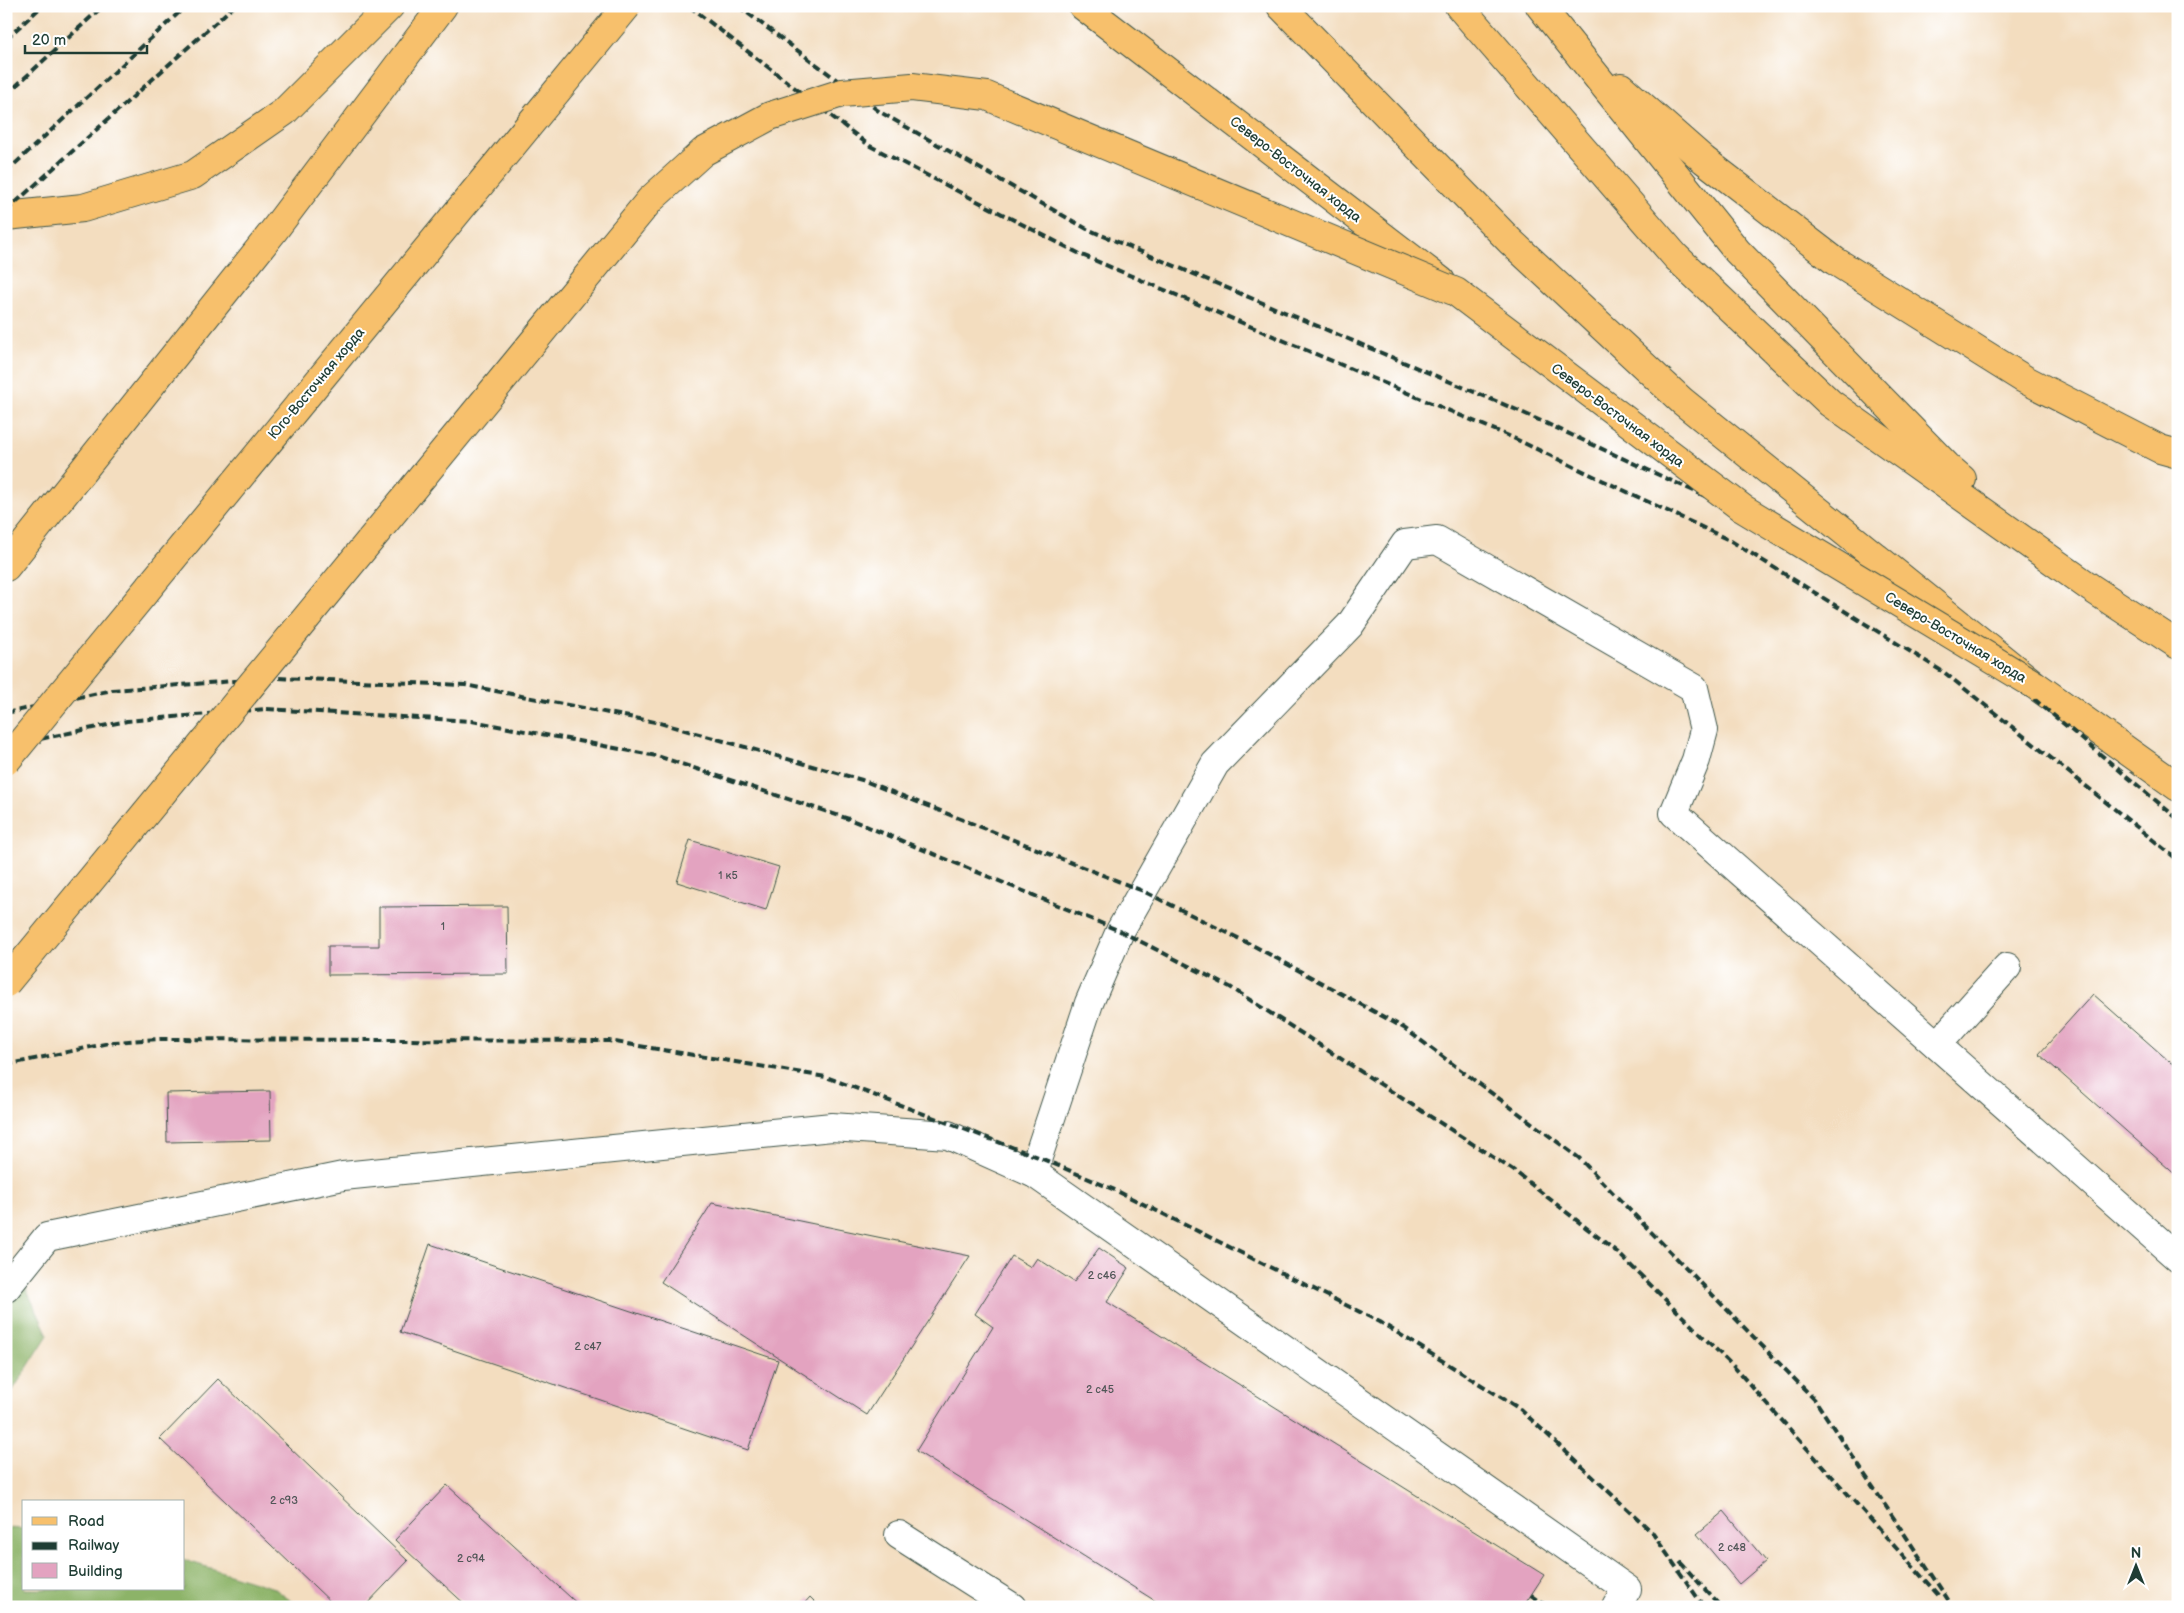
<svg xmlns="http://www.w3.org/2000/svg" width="2184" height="1613" viewBox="0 0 2184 1613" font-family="'Balsamiq Sans',sans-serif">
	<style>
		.forest { fill: #8cb368; stroke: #56784e }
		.building { fill: #e3a3c0 }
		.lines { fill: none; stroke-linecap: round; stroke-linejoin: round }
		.minor-casing { stroke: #3f5549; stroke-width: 30 }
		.major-casing { stroke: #3f5549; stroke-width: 30 }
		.minor { stroke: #fff; stroke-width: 28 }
		.major { stroke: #f7c06c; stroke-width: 28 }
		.rail { stroke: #1f3d34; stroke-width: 4; stroke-dasharray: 8 4; stroke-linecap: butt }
		.major-bridge-casing { stroke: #3f5549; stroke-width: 30; stroke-linecap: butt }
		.major-bridge { stroke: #f7c06c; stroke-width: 28 }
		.labels { text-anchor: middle; stroke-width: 4; stroke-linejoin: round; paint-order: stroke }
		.number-label { font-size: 11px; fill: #505657 }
		.street-label { font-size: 14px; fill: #1f3d34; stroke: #fff }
	</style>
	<rect width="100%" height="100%" fill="#fff"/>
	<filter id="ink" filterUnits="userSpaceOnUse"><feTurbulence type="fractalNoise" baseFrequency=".02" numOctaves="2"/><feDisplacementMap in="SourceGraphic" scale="10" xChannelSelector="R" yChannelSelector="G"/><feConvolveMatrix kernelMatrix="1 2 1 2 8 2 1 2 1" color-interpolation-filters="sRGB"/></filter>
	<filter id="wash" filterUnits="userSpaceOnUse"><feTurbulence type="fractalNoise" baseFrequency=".0096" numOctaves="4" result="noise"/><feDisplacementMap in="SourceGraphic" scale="20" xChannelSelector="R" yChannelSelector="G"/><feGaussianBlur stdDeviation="1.12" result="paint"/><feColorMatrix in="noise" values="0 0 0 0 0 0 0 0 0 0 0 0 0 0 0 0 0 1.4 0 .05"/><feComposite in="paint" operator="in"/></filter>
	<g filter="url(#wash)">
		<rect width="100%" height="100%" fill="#f3ddbf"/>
		<!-- forest -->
		<g class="forest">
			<path d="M6,1276L21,1278L48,1335L6,1401Z"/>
			<path d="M6,1528L24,1529V1589H184V1560L274,1588L299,1607H6Z"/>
		</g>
		<g id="blocks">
			<!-- building -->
			<g class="building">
				<path d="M690,840L779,867L766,910L677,882Z"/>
				<path d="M507,906L508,974L328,975V946H379V907Z"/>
				<path d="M2093,994L2178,1069V1177L2039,1054Z"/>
				<path d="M270,1091L271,1140L167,1142L166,1093Z"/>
				<path d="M712,1203L970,1256L867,1415L661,1282Z"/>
				<path d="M430,1244L778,1360L748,1450L400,1332Z"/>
				<path d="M1099,1248L1129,1268L1107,1302L1544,1575L1523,1607H1165L916,1451L993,1327L975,1314L1012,1256L1031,1267L1037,1258L1074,1282Z"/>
				<path d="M218,1379L408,1561L364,1607H336L160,1439Z"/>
				<path d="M447,1485L547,1576L581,1607H468L395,1540Z"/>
				<path d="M1724,1511L1766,1561L1739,1584L1697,1534Z"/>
				<path d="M810,1597L820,1607H801Z"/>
			</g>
		</g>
	</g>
	<g filter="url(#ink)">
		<use href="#blocks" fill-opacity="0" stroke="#3f5549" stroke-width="1"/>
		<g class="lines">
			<!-- minor casing -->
			<g class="minor-casing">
				<g id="minor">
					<path d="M1937,1045L2007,967"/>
					<path d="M1035,1174L1038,1157L1089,1003L1120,931L1215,764L1350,625L1405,544L1437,540L1694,688L1704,730L1696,760L1674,813L2178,1258"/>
					<path d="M6,1288L47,1237L343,1176L832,1127L948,1135L1035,1174L1627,1589L1616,1607"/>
					<path d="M899,1535L1012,1607"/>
				</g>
			</g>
			<!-- major casing -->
			<g class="major-casing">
				<g id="major">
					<path d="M1083,6L1441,281"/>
					<path d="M1281,6L1510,241L1682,401L2035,685L2178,787"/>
					<path d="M1459,6L1676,257L1830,403L2091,588L2178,645"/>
					<path d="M1540,6L1737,251L1947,466L1962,479"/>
					<path d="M1621,87L1704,160L1835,261L2024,379L2160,449L2178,454"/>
					<path d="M6,216L83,208L193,175L284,112L390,6"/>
					<path d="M6,567L272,233L443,6"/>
				</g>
			</g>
			<!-- minor -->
			<use href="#minor" class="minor"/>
			<!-- major -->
			<use href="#major" class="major"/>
			<!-- rail -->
			<g class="rail">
				<path d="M689,6L870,146L1082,255L1509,436L1731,541L1945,673L2178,860"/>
				<path d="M738,6L880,112L1087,229L1517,410L1731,508L1962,639L2178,819"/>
				<path d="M6,39L42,6"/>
				<path d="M6,95L103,6"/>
				<path d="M6,172L186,6"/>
				<path d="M6,211L234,6"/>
				<path d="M6,713L112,690L276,678L465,685L660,723L862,780L1143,891L1256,947L1404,1028L1579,1158L1815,1400L1953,1607"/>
				<path d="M6,746L127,721L266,709L472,721L657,756L849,819L1120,931L1230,987L1513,1170L1617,1252L1735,1368L1940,1597"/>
				<path d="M6,1065L114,1042L160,1039L609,1041L826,1077L1038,1157L1117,1191L1380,1322L1520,1409L1651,1531L1704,1607"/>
				<path d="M1680,1562L1721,1607"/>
				<path d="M1531,1595L1548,1607"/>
			</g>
			<!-- major-bridge casing -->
			<g class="major-bridge-casing">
				<g id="major-bridge">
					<path d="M6,761L627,6"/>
					<path d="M6,983L650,200L703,152L770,116L842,93L912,87L987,96L1456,292L1742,508L2035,685"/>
				</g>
			</g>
			<!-- major-bridge -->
			<use href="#major-bridge" class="major-bridge"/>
		</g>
	</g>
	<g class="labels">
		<!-- number labels -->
		<g class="number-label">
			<text x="728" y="879">1 к5</text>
			<text x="443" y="930">1</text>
			<text x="1102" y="1279">2 с46</text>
			<text x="588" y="1350">2 с47</text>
			<text x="1100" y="1393">2 с45</text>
			<text x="284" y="1504">2 с93</text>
			<text x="1732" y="1551">2 с48</text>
			<text x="471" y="1562">2 с94</text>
		</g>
		<!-- street labels -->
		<g class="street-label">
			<text transform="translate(1296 169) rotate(38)" y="5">Северо-Восточная хорда</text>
			<text transform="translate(316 383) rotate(-50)" y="5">Юго-Восточная хорда</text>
			<text transform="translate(1618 415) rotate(37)" y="5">Северо-Восточная хорда</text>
			<text transform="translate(1956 637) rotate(31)" y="5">Северо-Восточная хорда</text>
		</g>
	</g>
	<!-- margin -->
	<rect width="2184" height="1613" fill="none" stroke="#fff" stroke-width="25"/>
	<!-- legend -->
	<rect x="22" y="1500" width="162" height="90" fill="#ffffff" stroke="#a5b1ae"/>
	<rect x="32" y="1517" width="25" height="8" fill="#f7c06c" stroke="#a5b1ae"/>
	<text x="68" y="1526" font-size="15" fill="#1f3d34">Road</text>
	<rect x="32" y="1542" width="25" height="8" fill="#1f3d34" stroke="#a5b1ae"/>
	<text x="68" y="1550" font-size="15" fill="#1f3d34">Railway</text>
	<rect x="32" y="1563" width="25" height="15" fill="#e3a3c0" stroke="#a5b1ae"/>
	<text x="68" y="1576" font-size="15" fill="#1f3d34">Building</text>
	<!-- north arrow -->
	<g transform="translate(2136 1566)" stroke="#ffffff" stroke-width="4" paint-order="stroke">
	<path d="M0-4L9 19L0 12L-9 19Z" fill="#1f3d34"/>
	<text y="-8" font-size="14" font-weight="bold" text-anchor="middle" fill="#1f3d34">N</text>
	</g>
	<!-- scale -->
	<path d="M25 45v8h122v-8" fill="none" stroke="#1f3d34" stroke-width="2.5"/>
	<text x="32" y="45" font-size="15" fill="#1f3d34" stroke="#ffffff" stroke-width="4" paint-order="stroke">20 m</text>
</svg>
